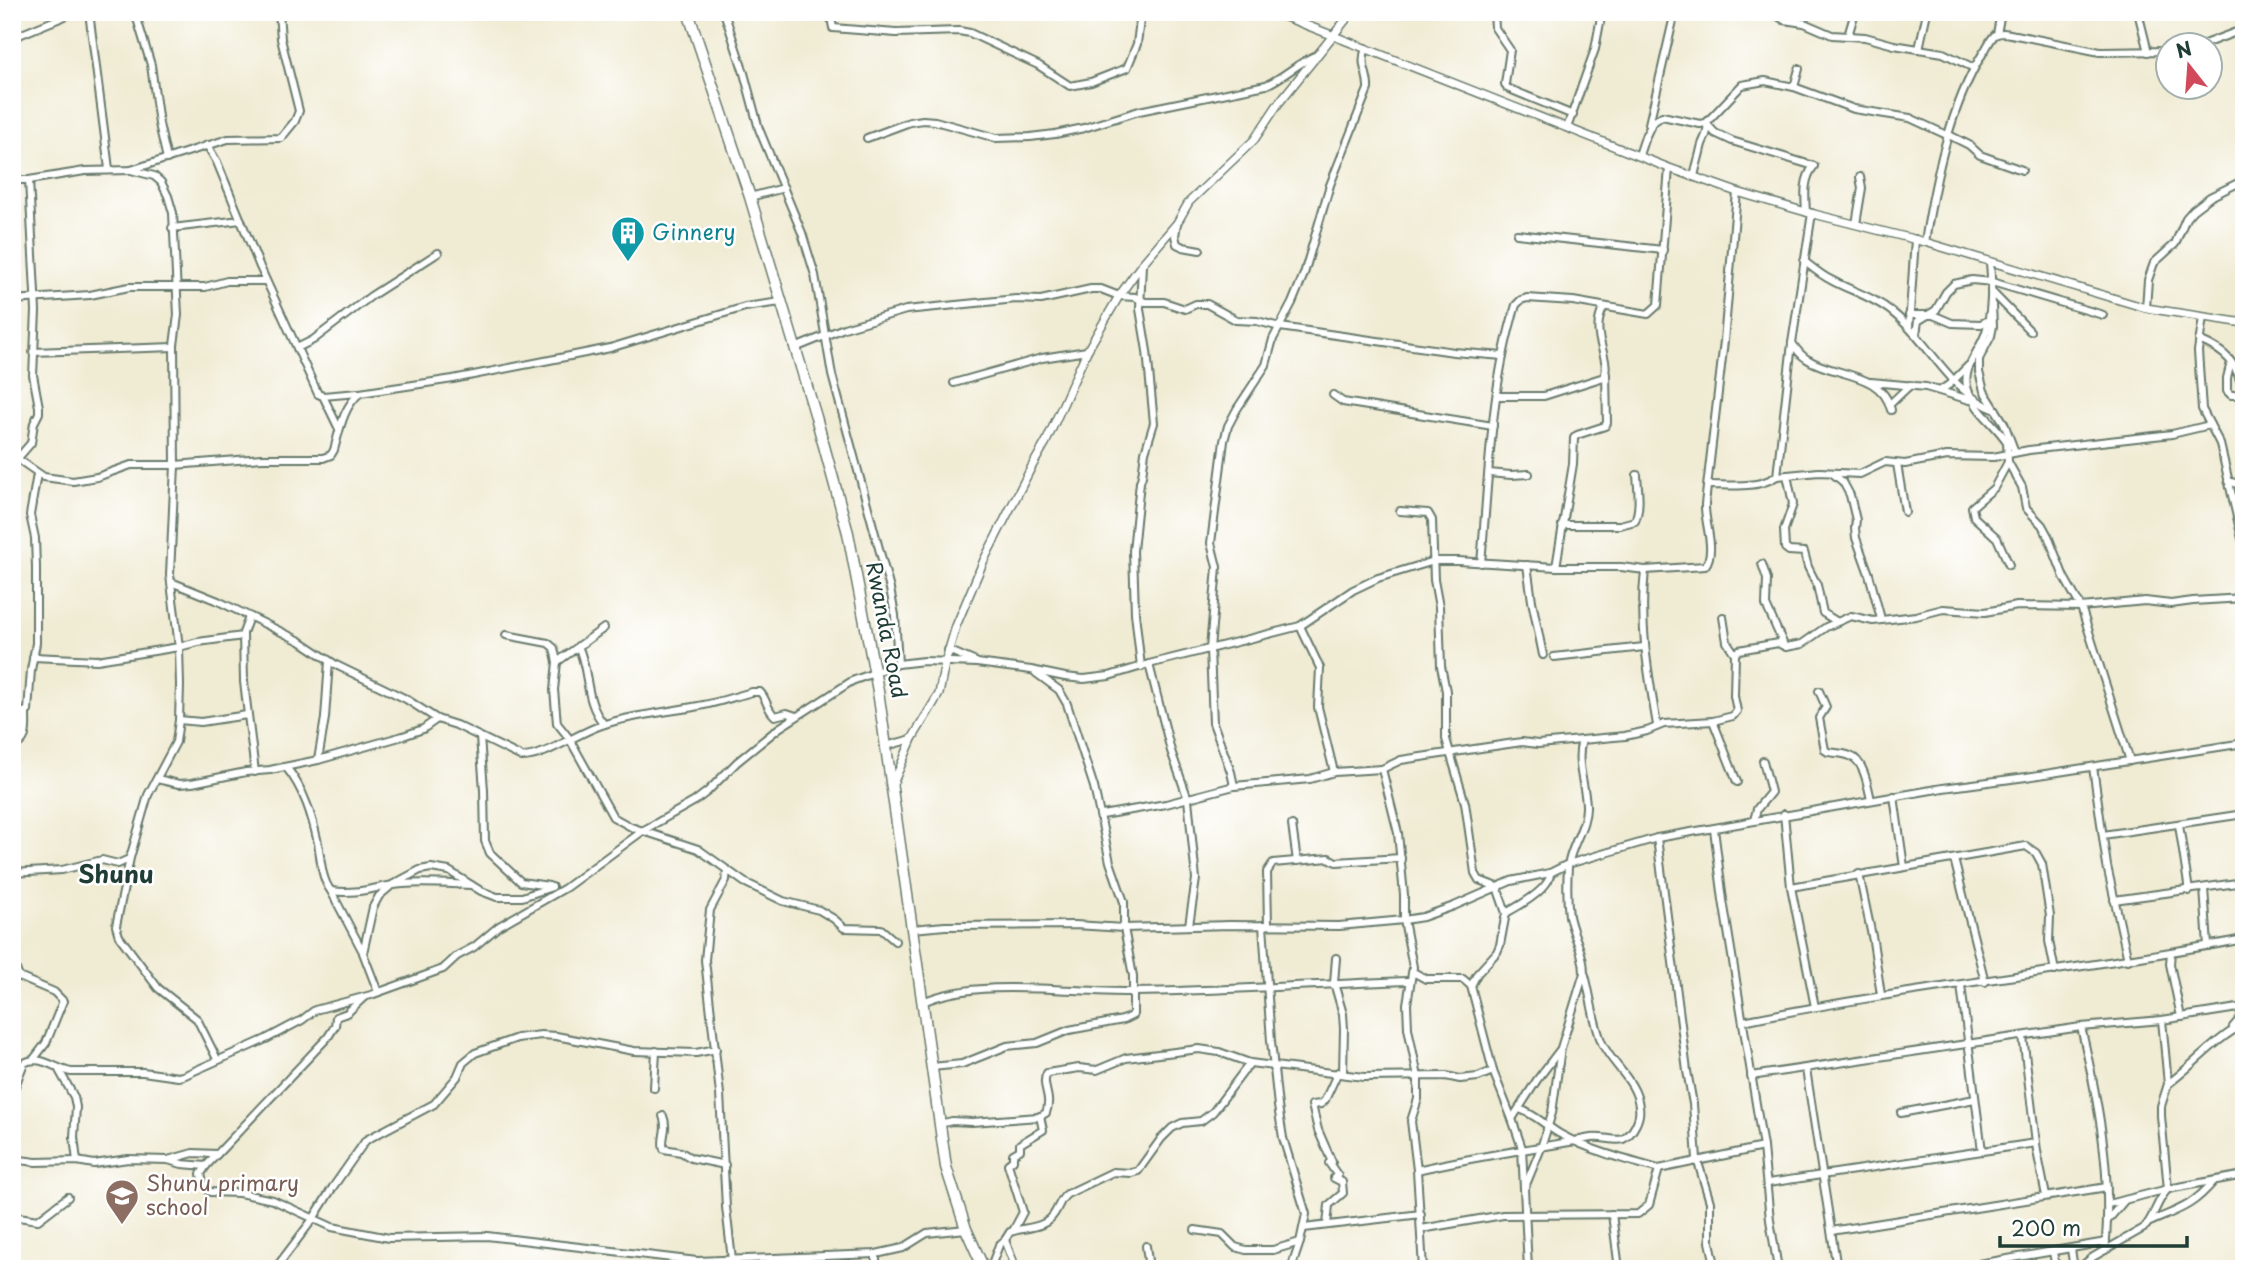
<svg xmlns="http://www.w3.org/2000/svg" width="2256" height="1281" viewBox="0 0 2256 1281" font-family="'Playpen Sans',sans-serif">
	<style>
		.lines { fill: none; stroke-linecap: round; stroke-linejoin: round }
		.minor-casing { stroke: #687a6c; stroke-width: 10 }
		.tertiary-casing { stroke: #687a6c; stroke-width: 10 }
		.trunk-casing { stroke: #687a6c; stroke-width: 13 }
		.minor { stroke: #fff; stroke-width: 6 }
		.tertiary { stroke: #fff; stroke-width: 7 }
		.trunk { stroke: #fff; stroke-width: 10 }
		.labels { text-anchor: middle; stroke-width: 5; stroke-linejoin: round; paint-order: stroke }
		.culture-label { font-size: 21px; fill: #0d838f; stroke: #fff; text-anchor: start }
		.street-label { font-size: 21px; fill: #1f3d34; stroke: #fff }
		.education-label { font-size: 21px; fill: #785e54; stroke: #fff; text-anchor: start }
		.quarter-label { font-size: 24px; font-weight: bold; fill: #1f3d34; stroke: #fff }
	</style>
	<rect width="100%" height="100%" fill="#fff"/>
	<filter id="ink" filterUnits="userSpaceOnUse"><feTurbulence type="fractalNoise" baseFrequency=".0143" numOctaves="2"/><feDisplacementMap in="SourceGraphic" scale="14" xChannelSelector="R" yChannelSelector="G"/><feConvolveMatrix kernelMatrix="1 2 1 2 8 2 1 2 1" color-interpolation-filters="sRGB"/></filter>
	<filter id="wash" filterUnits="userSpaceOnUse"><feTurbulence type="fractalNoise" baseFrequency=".00686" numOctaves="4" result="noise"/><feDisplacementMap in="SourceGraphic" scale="28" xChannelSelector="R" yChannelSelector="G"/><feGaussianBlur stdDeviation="1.57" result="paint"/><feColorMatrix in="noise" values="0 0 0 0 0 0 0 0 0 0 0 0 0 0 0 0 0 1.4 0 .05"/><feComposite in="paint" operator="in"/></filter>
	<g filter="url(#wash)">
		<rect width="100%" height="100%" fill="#f0ebd3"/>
	</g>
	<g filter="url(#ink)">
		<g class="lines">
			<!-- minor casing -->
			<g class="minor-casing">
				<g id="minor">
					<path d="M89,12L109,169"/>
					<path d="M135,12L151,65L159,124L167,159"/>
					<path d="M724,12L744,73L759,129L802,233L815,275L832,375L890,589L895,615L898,664"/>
					<path d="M830,12L833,28L896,33L959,31L970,33L1038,65L1070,86L1091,82L1127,68L1137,44L1141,12"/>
					<path d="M1494,12L1495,28L1510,50L1505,84L1507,88L1573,115"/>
					<path d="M1772,12L1784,20L1804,23L1832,35L1865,37L1894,45L1943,53L1974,68"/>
					<path d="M2138,12L2148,52"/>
					<path d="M1997,34L2001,12"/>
					<path d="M1848,36L1855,12"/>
					<path d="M12,38L75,12"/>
					<path d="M2199,46L2244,29"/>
					<path d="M1919,49L1927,12"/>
					<path d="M1794,87L1799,69"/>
					<path d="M1706,123L1715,133L1732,141L1814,166C1803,179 1805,196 1806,212"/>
					<path d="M1649,124L1675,12"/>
					<path d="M1567,128L1595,49L1602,12"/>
					<path d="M1949,135L1969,145L1980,155L2022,170"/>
					<path d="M867,138L910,122L923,120L935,121L996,138L1030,137L1055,134L1084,128L1139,111L1266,85C1285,77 1298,62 1317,55"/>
					<path d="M1645,138L1652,123L1662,116L1700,124L1706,123L1742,85L1765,81L1794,87L1854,109L1910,118L1949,136"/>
					<path d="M2242,141H2244"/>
					<path d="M207,145L217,162L260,267L318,394L323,396L358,393"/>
					<path d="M1639,155L1646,134"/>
					<path d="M131,170L154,176L161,182L168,196L173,213L178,315L174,345L175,465L170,575L179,647L180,685L179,720L176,742L148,795L130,858L116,926L119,936L158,988L197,1019L217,1059"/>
					<path d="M1694,177C1696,166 1699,158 1701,148C1703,138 1709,135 1707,125"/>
					<path d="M12,180H29L85,171L131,170L228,139L281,138L295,121L299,111L281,39L279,12"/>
					<path d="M750,197L784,188"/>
					<path d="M1177,223L1175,236L1177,244L1183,247L1200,250"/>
					<path d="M1856,224L1862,188L1860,177"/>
					<path d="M172,228L241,220"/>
					<path d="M1517,234L1663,250"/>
					<path d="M1925,242C1935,180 1950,106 1983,53C1987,48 1990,39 1995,35C2001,31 2010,34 2016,35L2100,52L2168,51"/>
					<path d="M1804,261C1813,268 1821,275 1831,280C1851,291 1874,297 1892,312C1930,342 1950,393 1996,410"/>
					<path d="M1990,262C1992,284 1992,307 1987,328C1983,349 1960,367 1968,390C1976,412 1996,424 2007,442L2008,462L2022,487L2026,508L2042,525L2048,536L2064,577L2081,607L2130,761"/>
					<path d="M1991,291L2030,331"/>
					<path d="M12,300L90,295L129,287H205L227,281H266"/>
					<path d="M1992,305L1993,326L1991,336L1979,359V372L1984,391L2004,423L2015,452"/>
					<path d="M2146,308L2148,280L2154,263L2175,244L2186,218L2193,210L2210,197L2244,180"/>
					<path d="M1909,315H1933L1952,323L1981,324L1989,320"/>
					<path d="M2203,317L2198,351L2202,409L2220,444L2244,547"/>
					<path d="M1909,327L1915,239"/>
					<path d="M1916,334L1918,321L1936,310L1946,292L1954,284L1972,280L1992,282L2103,315"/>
					<path d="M2199,340C2226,351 2238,363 2243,393L2241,395H2231L2227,391V378L2231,362"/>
					<path d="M1792,343C1796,349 1800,355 1807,359C1834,377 1882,371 1891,410"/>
					<path d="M297,348L313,340L371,296L438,253"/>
					<path d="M795,348L844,328L906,310L1016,299L1041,300L1091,289H1101L1119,296L1135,297L1145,302H1164L1185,309L1196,304H1207L1236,320L1257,321L1280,327L1454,352L1503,356"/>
					<path d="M33,352L174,347"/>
					<path d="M1871,382L1926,387L1970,400"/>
					<path d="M954,383L1042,358L1087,351"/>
					<path d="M1941,390L1950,384L1968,366"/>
					<path d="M1333,395L1343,402L1493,426"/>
					<path d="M323,396L339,429"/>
					<path d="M1498,396H1544L1604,377C1612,357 1588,335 1604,307"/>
					<path d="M1890,404L1910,385"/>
					<path d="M12,455L44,477L73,481L97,477L131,465H175L262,458H323L331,455L334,450C340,429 343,407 360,393L453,379L570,356L610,348L745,307L781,302"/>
					<path d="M18,458L31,443L34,423L39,413V407L33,375L36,311L29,180"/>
					<path d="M2008,462L1994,488L1972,507L1974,517L1997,538L2009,565"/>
					<path d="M1897,464L1905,512"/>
					<path d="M1489,473L1511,475L1529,474"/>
					<path d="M1832,473L1843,482L1850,495L1856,520L1855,528L1856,538L1869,574L1881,619"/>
					<path d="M1787,475L1793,504L1784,530L1785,548L1789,551L1804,552L1808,567L1817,585L1823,613L1836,621"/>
					<path d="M1777,476L1819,472L1860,474L1885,462L1905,464L1947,456L1993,457L2029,450L2172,434L2210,425"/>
					<path d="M2228,481L2235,483L2244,490"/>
					<path d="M1709,485C1731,485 1757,489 1777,476L1792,343L1812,213"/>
					<path d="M1400,511L1428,513L1432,520L1434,580L1439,607L1441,666L1446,691V739L1465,803L1475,873L1479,880L1497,887L1506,913L1500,945L1497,952L1477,974L1471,986"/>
					<path d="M1562,525H1620L1635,521C1641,507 1638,490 1637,475"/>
					<path d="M1481,563C1489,477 1490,388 1516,305L1521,300L1527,298L1573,301L1648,314L1658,305L1669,168"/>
					<path d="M1762,564L1767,579L1766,605L1783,643"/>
					<path d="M1527,565L1532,601L1543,655"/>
					<path d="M1556,567L1573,464L1574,438L1577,435L1605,426L1607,423L1606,374"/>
					<path d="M1645,570C1639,623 1648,673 1657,725"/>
					<path d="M171,582L218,601L300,641L336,665L406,699L437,719L456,725L522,757C546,757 577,733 602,725C634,714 671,712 704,705C720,702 736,696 752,692H760C767,699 767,710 775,716L787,713L796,716"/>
					<path d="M249,617L243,633L244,682L255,772"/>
					<path d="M1723,617L1727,642L1735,654"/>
					<path d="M1300,626L1320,668L1318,707L1334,772"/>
					<path d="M506,635L548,643L554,648L557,662L554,690L557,723L569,738L613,817L631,827L698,849L744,882L783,901L819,910L834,919L844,928L881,929L895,941"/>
					<path d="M578,646C590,671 584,702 604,724"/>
					<path d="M948,650L976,662"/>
					<path d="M33,657L97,660L179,647L198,642L243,636"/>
					<path d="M1554,657L1644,647"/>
					<path d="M557,662L604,628"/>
					<path d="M1149,664L1171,751L1188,799L1196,879L1189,925"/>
					<path d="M1141,667L1135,613L1133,551L1140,482L1142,476L1145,452L1154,423L1147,351L1140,309L1142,264"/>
					<path d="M1819,691L1826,707L1819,718L1825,750L1828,752C1835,753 1844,753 1850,756C1864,760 1868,787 1871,800"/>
					<path d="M12,714L28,711L31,670L36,643V567L35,538L30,515L37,474"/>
					<path d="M179,720L201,722L247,715"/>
					<path d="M1713,721L1737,782"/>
					<path d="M480,737L484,790L485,841L490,853L521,882L549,886"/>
					<path d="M12,746C29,743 26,727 26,713"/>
					<path d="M886,746L912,739"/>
					<path d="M318,760L325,718L329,661"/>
					<path d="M286,767C304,789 312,816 318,843C321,858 321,879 331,891C360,895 376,886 403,884C426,882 448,884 471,885"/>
					<path d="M2093,767L2107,866L2128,960"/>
					<path d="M1382,769L1401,760L1501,745L1522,742L1538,744L1625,736L1647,731L1664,724L1713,721L1733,716L1737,711L1734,696L1735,654L1739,650L1778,643L1786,647L1802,644L1826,627L1851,616L1873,621L1916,616L1943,609L1985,612L2017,606L2081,607L2145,601L2171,604L2193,601L2244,598"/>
					<path d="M157,779L179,784L192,783L246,772L270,770L318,760L403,736L423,729L437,719"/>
					<path d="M1234,786L1231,772L1213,723L1210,649L1217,567L1211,543L1224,441L1228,426L1237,409L1266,365L1273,339L1292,303L1304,274L1330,185L1368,89C1369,73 1359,66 1366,48"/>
					<path d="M1894,796L1904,867"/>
					<path d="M1784,814L1791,887L1815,1007"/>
					<path d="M1102,815L1166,804L1234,786L1310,779L1334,772L1382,769L1398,833L1404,895V920L1413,967L1407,1004L1408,1028L1418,1077V1099L1411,1121L1417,1170L1423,1269"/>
					<path d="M1754,820L1757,809L1771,792L1763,761"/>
					<path d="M1292,825L1297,861"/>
					<path d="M2179,825L2189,891"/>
					<path d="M1714,829L1723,900L1763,1147L1770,1220L1778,1269"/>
					<path d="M2103,835L2244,814"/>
					<path d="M1657,838L1687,1071L1693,1104L1697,1159L1710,1202V1242L1716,1269"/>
					<path d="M1954,859L1985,982"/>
					<path d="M727,870L726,880L710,910L705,960L720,1094L726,1207L733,1269"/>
					<path d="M12,873L62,870L102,860L118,864L129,859"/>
					<path d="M1859,874L1873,941L1881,995"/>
					<path d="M1791,887L2026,846L2036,853L2042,864L2050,916L2049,941L2055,971"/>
					<path d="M2204,888L2208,946"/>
					<path d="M12,891L16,899L12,919"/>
					<path d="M331,891L363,952"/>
					<path d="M2114,900L2244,882"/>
					<path d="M1506,913C1519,906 1551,888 1550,873"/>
					<path d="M1263,925L1271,1041L1278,1106L1283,1138L1306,1214L1300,1242L1291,1269"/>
					<path d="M1268,925L1267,872L1273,863L1329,858L1336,862L1401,858"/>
					<path d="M912,929L945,926L1075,925L1124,928L1230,925L1339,926L1404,920L1423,917L1454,906L1511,881L1550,873L1568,864L1657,838L1943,788L2026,777L2244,743"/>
					<path d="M2171,952L2170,964L2181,1017"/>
					<path d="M1336,958L1334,983L1343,1014L1344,1029L1343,1073"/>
					<path d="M12,959L19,977L54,992L63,1001L46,1043L33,1060"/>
					<path d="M1413,972L1426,979H1463L1471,986L1493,1071L1512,1119L1522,1148L1528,1269"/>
					<path d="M1961,985L1982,1151"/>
					<path d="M378,992L363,953L373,907L379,896L392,885L420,870L431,868L449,871L481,891L497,897H522L552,887"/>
					<path d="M363,998L347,1013L336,1017L335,1026L328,1037L206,1166L201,1174L203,1183L210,1192L239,1193L273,1200L332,1227L389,1238L487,1236L697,1261L876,1254L903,1248L927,1233L966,1229"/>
					<path d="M923,1002C979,977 1071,993 1133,992C1225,991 1318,984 1410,981"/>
					<path d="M1743,1021C1909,987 2078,971 2244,939"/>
					<path d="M2081,1027C2098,1100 2113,1175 2105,1250"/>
					<path d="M2233,1027L2244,1014"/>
					<path d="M2023,1036L2037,1151L2046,1196"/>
					<path d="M932,1067L962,1064L1007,1046L1037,1043L1069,1030L1123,1020L1133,1015V976L1124,928V902L1110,862L1094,787L1067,704L1059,690L1036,673"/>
					<path d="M1806,1069L1837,1269"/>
					<path d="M59,1070L74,1097L76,1107L74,1137L77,1161"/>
					<path d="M1751,1076L2081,1027L2162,1020L2244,1007"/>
					<path d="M2168,1084C2194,1065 2215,1039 2244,1024"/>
					<path d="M654,1088L656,1051"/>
					<path d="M12,1094L24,1063C40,1054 55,1069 71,1072H143L178,1077L183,1076L266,1039L302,1020L315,1010L371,995L443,969L457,956L474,947L499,926L565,888L644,830L695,801L708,791L737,762L779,728L852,681L898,664L924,661L977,663L1031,670L1065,677L1084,679L1109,676L1149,664L1300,626L1353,590L1378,578L1434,561H1458L1556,567H1621L1645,570L1705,566C1717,550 1704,523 1705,504L1724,341L1737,192"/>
					<path d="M1519,1109C1535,1114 1546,1126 1560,1134C1591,1151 1626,1160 1659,1169"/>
					<path d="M1901,1113L1975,1099"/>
					<path d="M663,1116C669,1130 660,1138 664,1149L681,1152L691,1158L725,1165"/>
					<path d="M1512,1119L1537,1080L1559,1051"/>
					<path d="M939,1124L952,1121L972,1122L1039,1117L1046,1113C1053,1095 1040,1086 1047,1073L1079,1068L1097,1070L1126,1058L1199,1049L1219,1052L1250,1063L1364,1077L1446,1076L1460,1079L1478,1077L1493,1071"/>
					<path d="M12,1159L36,1162L77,1161L94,1164L128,1159L168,1160L193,1153L217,1154"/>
					<path d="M168,1160L182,1164L206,1166"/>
					<path d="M1417,1170C1475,1156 1533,1149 1591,1138C1602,1136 1615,1142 1623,1139C1633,1134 1641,1118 1639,1107C1637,1081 1612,1065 1602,1043C1593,1022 1591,997 1585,975"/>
					<path d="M1768,1183L2036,1143"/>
					<path d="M1525,1187L1541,1148L1552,1113L1561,1048L1584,973C1584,952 1573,936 1569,916C1567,901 1567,882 1568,867C1570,846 1587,827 1586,805C1585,783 1575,762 1582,740"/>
					<path d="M2108,1204L2168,1189L2244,1175"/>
					<path d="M1612,1214L1619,1269"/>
					<path d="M12,1216L38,1220L68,1197"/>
					<path d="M2107,1221L2124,1201"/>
					<path d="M2150,1222C2179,1209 2192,1207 2214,1181"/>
					<path d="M1327,1225L1329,1205L1343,1193L1342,1182L1334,1178L1338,1176L1329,1163L1332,1162L1318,1130L1312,1105L1321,1104L1325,1100L1338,1072"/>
					<path d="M1304,1228L1421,1214"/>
					<path d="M1421,1229L1503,1215L1638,1214L1649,1205L1659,1169L1763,1147"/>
					<path d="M1195,1230L1222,1234L1235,1247L1246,1250H1273L1300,1242"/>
					<path d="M1013,1231L1023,1212L1008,1164L1013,1160V1154L1020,1150V1144L1043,1130L1040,1116"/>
					<path d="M1831,1231L2107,1187"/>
					<path d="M1146,1246L1149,1269"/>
					<path d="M2071,1249L2074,1269"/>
					<path d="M2053,1252L2056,1269"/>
					<path d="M275,1269L313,1219L333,1187L366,1140L434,1104L457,1077L463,1063L475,1053L517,1038L541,1035L556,1036L634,1051L696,1053L716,1049"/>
					<path d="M876,1269V1254"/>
					<path d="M990,1269L999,1245L1005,1240"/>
					<path d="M1016,1269L1005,1240L1010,1232C1024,1227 1045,1229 1054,1214C1059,1207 1060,1199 1067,1194L1113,1172L1131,1173L1138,1171L1161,1139L1172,1128L1182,1123L1201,1121L1213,1112L1250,1063"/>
					<path d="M1383,1269L1423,1268"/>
					<path d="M1675,1269L1715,1265"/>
					<path d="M1949,1269L2106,1242"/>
					<path d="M2078,1269L2093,1257L2144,1228C2155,1217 2156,1201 2168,1189L2161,1116V1106L2168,1084L2162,1020"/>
				</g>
			</g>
			<!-- tertiary casing -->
			<g class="tertiary-casing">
				<g id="tertiary">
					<path d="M1273,12L1669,168L1737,192L1806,212L1925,242L2146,308L2244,323"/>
					<path d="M893,784L912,739L939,694L945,663L956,626L984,560L1031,468L1046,442L1087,351L1119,296L1142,264L1177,223L1189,202L1254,140L1278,104L1352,12"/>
				</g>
			</g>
			<!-- trunk casing -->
			<g class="trunk-casing">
				<path id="trunk" d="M688,12L750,197L816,417L848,533L878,691L946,1167L966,1229L984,1269"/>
			</g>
			<!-- minor -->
			<use href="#minor" class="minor"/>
			<!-- tertiary -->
			<use href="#tertiary" class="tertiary"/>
			<!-- trunk -->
			<use href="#trunk" class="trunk"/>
		</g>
	</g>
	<!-- icons -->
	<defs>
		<g id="building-pin" transform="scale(1.75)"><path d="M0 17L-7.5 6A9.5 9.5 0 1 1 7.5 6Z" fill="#0f9aa8" stroke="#fff"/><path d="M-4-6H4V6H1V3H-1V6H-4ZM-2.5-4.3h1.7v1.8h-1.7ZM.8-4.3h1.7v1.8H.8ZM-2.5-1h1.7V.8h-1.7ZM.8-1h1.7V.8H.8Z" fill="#fff"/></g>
		<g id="school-pin" transform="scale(1.75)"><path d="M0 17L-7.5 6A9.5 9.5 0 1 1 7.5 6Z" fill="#8d6e63" stroke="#fff"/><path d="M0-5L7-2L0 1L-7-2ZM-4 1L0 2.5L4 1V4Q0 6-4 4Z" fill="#fff"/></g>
	</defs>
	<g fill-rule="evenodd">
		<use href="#building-pin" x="628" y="233"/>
		<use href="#school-pin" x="122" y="1196"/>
	</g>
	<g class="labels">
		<!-- culture labels -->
		<g class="culture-label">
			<text x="652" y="240">Ginnery</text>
		</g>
		<!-- street labels -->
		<g class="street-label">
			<text transform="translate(886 630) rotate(79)" y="7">Rwanda Road</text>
		</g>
		<!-- education labels -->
		<g class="education-label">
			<text x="146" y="1191">Shunu primary<tspan x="146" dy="24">school</tspan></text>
		</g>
		<!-- quarter labels -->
		<g class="quarter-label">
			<text x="116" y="883">Shunu</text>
		</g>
	</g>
	<!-- margin -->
	<rect width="2256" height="1281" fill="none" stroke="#fff" stroke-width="42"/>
	<!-- north arrow -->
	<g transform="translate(2189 66) rotate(343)"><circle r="33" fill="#ffffff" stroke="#a5b1ae" stroke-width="2"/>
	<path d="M0-5L12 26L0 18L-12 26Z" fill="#d1495b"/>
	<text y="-10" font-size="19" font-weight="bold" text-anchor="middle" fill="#1f3d34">N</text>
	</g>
	<!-- scale -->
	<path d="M2000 1236v10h187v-10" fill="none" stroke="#1f3d34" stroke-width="3.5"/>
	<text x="2011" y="1236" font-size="21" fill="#1f3d34" stroke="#ffffff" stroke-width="5" paint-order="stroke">200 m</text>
</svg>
